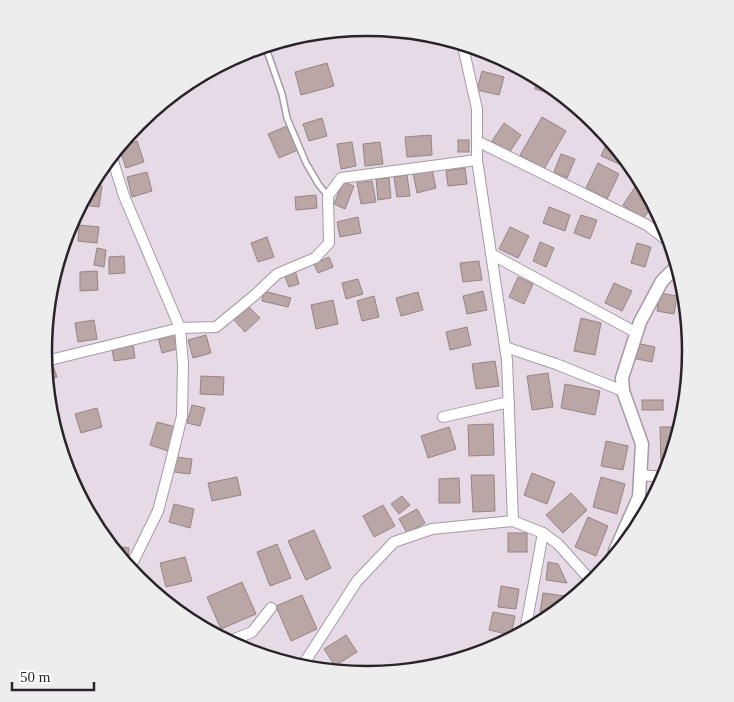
<svg xmlns="http://www.w3.org/2000/svg" width="734" height="702" viewBox="0 0 734 702" font-family="Georgia,serif">
	<style>
		.building { fill: #b9a6a5; stroke: #978483 }
		.lines { fill: none; stroke-linecap: round; stroke-linejoin: round }
		.service-casing { stroke: #a499a5; stroke-width: 8 }
		.minor-casing { stroke: #a499a5; stroke-width: 12 }
		.tertiary-casing { stroke: #a499a5; stroke-width: 15 }
		.service { stroke: #fff; stroke-width: 5 }
		.minor { stroke: #fff; stroke-width: 10 }
		.tertiary { stroke: #fff; stroke-width: 12 }
		.rim { fill: none; stroke: #292429; stroke-width: 2.5 }
	</style>
	<rect width="100%" height="100%" fill="#e6dae7"/>
	<!-- building -->
	<g class="building">
		<path d="M471,48L492,53L488,61L469,53Z"/>
		<path d="M327,63L334,86L301,95L295,72Z"/>
		<path d="M482,71L504,77L499,95L477,90Z"/>
		<path d="M536,83L555,95L535,89Z"/>
		<path d="M542,117L566,131L544,169L520,155Z"/>
		<path d="M322,118L327,136L309,141L303,124Z"/>
		<path d="M504,123L521,135L509,153L492,141Z"/>
		<path d="M287,126L298,150L279,158L268,134Z"/>
		<path d="M431,135L432,155L407,157L405,137Z"/>
		<rect x="458" y="140" width="11" height="12"/>
		<path d="M137,141L144,162L126,168L120,150L122,146Z"/>
		<path d="M608,141L626,167L601,156Z"/>
		<path d="M352,142L356,166L341,169L337,144Z"/>
		<path d="M380,142L383,164L365,166L363,144Z"/>
		<path d="M561,154L575,159L567,178L554,172Z"/>
		<path d="M598,163L619,174L607,199L586,188Z"/>
		<path d="M465,168L467,184L448,186L446,171Z"/>
		<path d="M432,169L436,188L417,193L413,173Z"/>
		<path d="M147,172L152,191L132,197L127,177Z"/>
		<path d="M407,175L410,196L397,197L394,177Z"/>
		<path d="M389,178L391,198L378,200L376,179Z"/>
		<path d="M372,181L376,202L361,204L357,183Z"/>
		<path d="M343,182L354,186L345,209L334,204Z"/>
		<path d="M637,184L652,206L643,219L623,205Z"/>
		<path d="M96,185L102,186L99,207L83,205Z"/>
		<path d="M316,195L317,208L296,210L295,197Z"/>
		<path d="M549,207L570,215L565,231L543,223Z"/>
		<path d="M657,214L666,227V230L652,223Z"/>
		<path d="M581,215L597,220L590,239L574,233Z"/>
		<path d="M358,217L361,233L340,237L337,222Z"/>
		<path d="M79,225L99,227L97,243L78,241Z"/>
		<path d="M510,227L529,236L518,258L499,249Z"/>
		<path d="M267,237L274,257L258,262L251,243Z"/>
		<path d="M540,242L554,248L546,267L533,261Z"/>
		<path d="M637,243L651,247L645,267L631,263Z"/>
		<path d="M97,248L106,250L104,267L94,265Z"/>
		<path d="M124,256L125,273L109,274V257Z"/>
		<path d="M329,257L333,267L318,273L314,264Z"/>
		<path d="M479,261L482,280L463,282L460,263Z"/>
		<path d="M295,270L299,284L289,287L284,274Z"/>
		<path d="M97,271L98,290L80,291V272Z"/>
		<path d="M518,277L533,284L524,304L509,297Z"/>
		<path d="M358,279L363,294L346,299L342,283Z"/>
		<path d="M614,283L632,291L622,311L605,303Z"/>
		<path d="M264,291L291,298L288,307L262,301Z"/>
		<path d="M483,291L487,310L467,314L463,296Z"/>
		<path d="M418,292L423,310L401,316L396,298Z"/>
		<path d="M660,293L677,296L674,314L657,311Z"/>
		<path d="M374,296L379,317L362,321L357,301Z"/>
		<path d="M333,300L338,324L316,329L311,305Z"/>
		<path d="M248,306L260,318L245,332L234,320Z"/>
		<path d="M581,318L601,323L595,355L574,351Z"/>
		<path d="M94,320L97,339L78,342L75,323Z"/>
		<path d="M467,327L471,345L450,350L446,332Z"/>
		<path d="M173,333L177,349L162,353L158,337Z"/>
		<path d="M206,335L211,353L193,358L188,340Z"/>
		<path d="M636,343L655,347L652,362L632,358Z"/>
		<path d="M689,343L690,351L687,368L685,344Z"/>
		<path d="M133,345L135,358L114,361L112,349Z"/>
		<path d="M495,361L499,386L476,389L472,364Z"/>
		<path d="M52,362L57,377L49,380L46,364Z"/>
		<path d="M548,373L553,407L532,410L527,376Z"/>
		<path d="M201,376L224,377L223,395L200,394Z"/>
		<path d="M565,384L600,391L595,415L561,408Z"/>
		<rect x="642" y="400" width="21" height="10"/>
		<path d="M192,405L205,408L200,426L187,423Z"/>
		<path d="M97,408L102,427L81,433L75,414Z"/>
		<path d="M157,422L176,427L168,451L150,445Z"/>
		<path d="M493,424L494,455L469,456L468,425Z"/>
		<path d="M449,427L456,449L428,458L421,436Z"/>
		<path d="M660,427H675L668,463H661Z"/>
		<path d="M606,441L628,446L623,470L601,466Z"/>
		<path d="M176,457L192,459L190,474L174,472Z"/>
		<path d="M532,473L555,482L547,504L524,495Z"/>
		<path d="M471,475H494L495,511L473,512Z"/>
		<path d="M237,477L241,495L212,501L208,483Z"/>
		<path d="M601,477L625,484L617,514L593,507Z"/>
		<path d="M459,478L460,503H439V479Z"/>
		<path d="M571,493L587,510L563,533L546,515Z"/>
		<path d="M402,496L410,505L399,514L391,504Z"/>
		<path d="M174,504L194,509L190,528L169,522Z"/>
		<path d="M383,505L395,526L374,537L363,516Z"/>
		<path d="M417,509L425,523L407,533L399,519Z"/>
		<path d="M588,517L608,526L596,556L575,547Z"/>
		<path d="M314,530L331,568L306,580L288,541Z"/>
		<rect x="508" y="533" width="19" height="19"/>
		<path d="M277,544L291,578L270,586L257,552Z"/>
		<path d="M116,546L129,548L128,564Z"/>
		<path d="M185,557L192,581L166,587L160,563Z"/>
		<path d="M548,562L558,564L567,583L546,580Z"/>
		<path d="M242,582L256,614L221,629L207,597Z"/>
		<path d="M501,586L519,589L516,609L498,607Z"/>
		<path d="M543,593L565,596L564,601L547,612H540Z"/>
		<path d="M302,595L317,629L291,641L276,606Z"/>
		<path d="M493,612L515,616L511,635L489,630Z"/>
		<path d="M346,635L357,652L335,666L324,649Z"/>
	</g>
	<g class="lines">
		<!-- service casing -->
		<g class="service-casing">
			<path id="service" d="M267,51L282,94L287,118L306,163L319,185L328,196"/>
		</g>
		<!-- minor casing -->
		<g class="minor-casing">
			<g id="minor">
				<path d="M465,47L464,51L477,109V160L507,360L513,521"/>
				<path d="M477,141L647,225L669,242"/>
				<path d="M113,161L124,196L180,328L183,365L182,416L169,469L158,511L130,568"/>
				<path d="M491,254L637,333"/>
				<path d="M505,347L556,364L623,391"/>
				<path d="M46,361L180,328L216,327L256,294L277,274L315,258L329,243L328,196L341,178L477,160"/>
				<path d="M443,417L509,402"/>
				<path d="M640,475L665,477"/>
				<path d="M526,626L543,533"/>
				<path d="M230,641L252,632L271,608"/>
				<path d="M305,662L357,581L394,542L432,529L513,521L543,533L558,544L592,582"/>
			</g>
		</g>
		<!-- tertiary casing -->
		<g class="tertiary-casing">
			<path id="tertiary" d="M615,551L639,497L642,444L623,391L622,378L640,322L662,281L674,269"/>
		</g>
		<!-- service -->
		<use href="#service" class="service"/>
		<!-- minor -->
		<use href="#minor" class="minor"/>
		<!-- tertiary -->
		<use href="#tertiary" class="tertiary"/>
	</g>
	<!-- crop -->
	<path d="M0 0H734V702H0ZM52 351a315 315 0 1 1 630 0a315 315 0 1 1-630 0Z" fill="#eeedee" fill-rule="evenodd"/>
	<path class="rim" d="M52 351a315 315 0 1 1 630 0a315 315 0 1 1-630 0Z"/>
	<!-- scale -->
	<path d="M12 682v8h82v-8" fill="none" stroke="#292429" stroke-width="2.5"/>
	<text x="20" y="682" font-size="15" fill="#292429" stroke="#ffffff" stroke-width="4" paint-order="stroke">50 m</text>
</svg>
